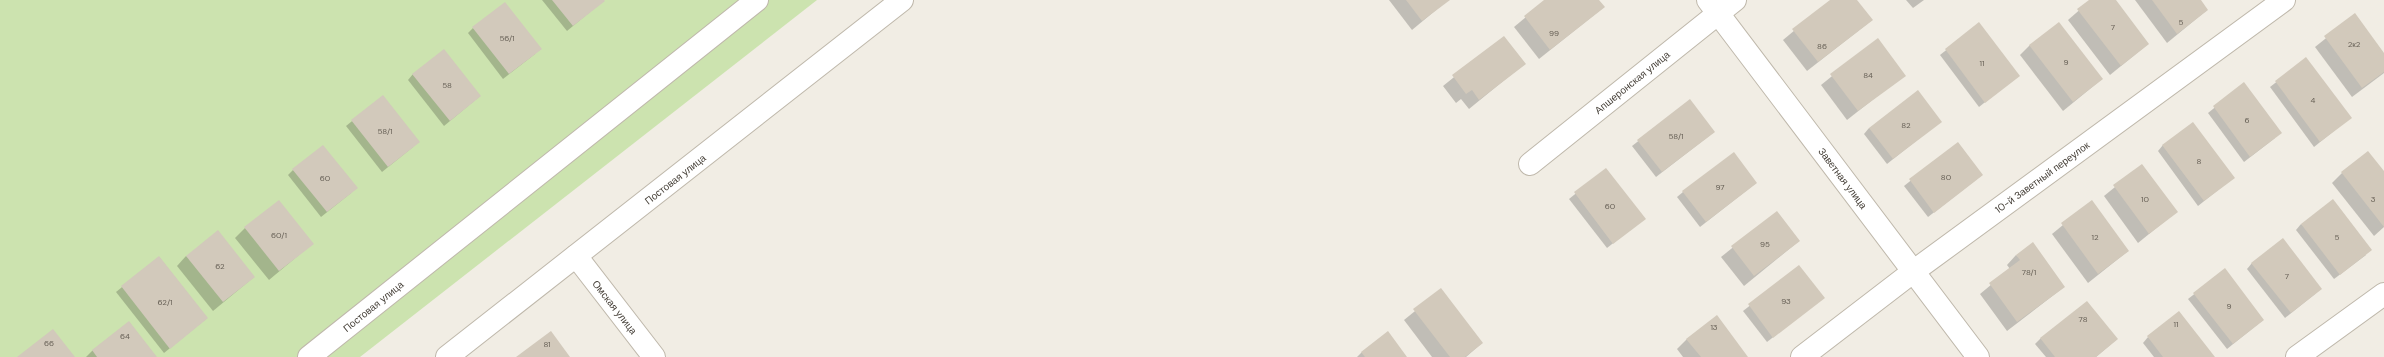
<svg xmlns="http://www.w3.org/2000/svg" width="2384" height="357" viewBox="0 0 2384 357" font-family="'DM Sans',sans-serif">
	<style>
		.green { fill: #cce3af }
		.shadow { fill: #0003 }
		.building { fill: #d2c9bb }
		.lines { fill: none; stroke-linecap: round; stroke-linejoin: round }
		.minor-casing { stroke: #bfb8ab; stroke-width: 24 }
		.minor { stroke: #fff; stroke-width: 22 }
		.labels { text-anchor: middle; stroke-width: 3; stroke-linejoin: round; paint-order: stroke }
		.number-label { font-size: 8px; fill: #676056 }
		.street-label { font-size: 10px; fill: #433d35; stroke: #fff }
	</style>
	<rect width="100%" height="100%" fill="#f1ede4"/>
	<!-- green -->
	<path class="green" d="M0,0H817L360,357H0Z"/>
	<!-- shadow -->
	<g class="shadow">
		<path d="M542,0H602L603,1L567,31Z"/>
		<path d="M1389,0H1448L1412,30Z"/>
		<path d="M1546,0H1598L1604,7L1539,59L1514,27Z"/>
		<path d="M1831,0H1856L1872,20L1807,71L1783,40Z"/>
		<path d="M1906,0H1924L1913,8Z"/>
		<path d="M2091,0H2115L2148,44L2110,75L2068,20Z"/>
		<path d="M2135,0H2200L2207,10L2167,43Z"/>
		<path d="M2355,15L2384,54V73L2352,97L2315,47Z"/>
		<path d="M1979,24L2018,76L1979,107L1940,55Z"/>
		<path d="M473,28L535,54L503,79L468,33Z"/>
		<path d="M1504,37L1524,64L1469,109L1461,99L1456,103L1443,86Z"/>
		<path d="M1877,40L1904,75L1847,120L1821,85Z"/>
		<path d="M2030,45L2102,79L2063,111L2020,55Z"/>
		<path d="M2306,59L2350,118L2314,147L2270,87Z"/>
		<path d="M413,74L480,96L444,126L408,80Z"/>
		<path d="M2244,84L2275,138L2244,162L2208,113Z"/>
		<path d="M383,96L413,147L382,172L346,126Z"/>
		<path d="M1690,101L1714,132L1656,177L1632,146Z"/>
		<path d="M1941,121L1887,164L1864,134L1869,128Z"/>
		<path d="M1958,143L1982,175L1928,217L1904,186Z"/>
		<path d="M2163,145L2233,178L2198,206L2158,151Z"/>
		<path d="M2142,165L2176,212L2138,243L2104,196Z"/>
		<path d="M1606,169L1644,219L1607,248L1569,199Z"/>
		<path d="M293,170L351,193L321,217L288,175Z"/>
		<path d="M2342,173H2384V227L2374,236L2332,183Z"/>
		<path d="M1756,183L1700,227L1677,197L1683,192Z"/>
		<path d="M2091,202L2128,251L2088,283L2052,234Z"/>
		<path d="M1777,212L1799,241L1744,286L1721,257Z"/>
		<path d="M2301,224L2366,255L2334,279L2296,230Z"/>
		<path d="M245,228L312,244L269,280L235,238Z"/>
		<path d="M2016,255L2064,287L2007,331L1980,294L2010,269L2007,265Z"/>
		<path d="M186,256L254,277L213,311L177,266Z"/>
		<path d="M159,257L207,318L164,353L116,292Z"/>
		<path d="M2252,263L2315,294L2285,318L2247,269Z"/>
		<path d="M1799,267L1823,298L1767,342L1743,311Z"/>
		<path d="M2225,270L2263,320L2227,349L2188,299Z"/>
		<path d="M1441,290L1482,343L1466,357H1432L1404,320Z"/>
		<path d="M129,322L156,357H86L92,351Z"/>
		<path d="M2148,337L2214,357H2154L2143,343Z"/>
		<path d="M2041,338L2117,339L2096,357H2046L2035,344Z"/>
		<path d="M1687,339L1747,357H1683L1677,349Z"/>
		<path d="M1362,352L1406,357H1357Z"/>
	</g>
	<!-- building -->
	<g class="building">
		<path d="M552,0H604L605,1L573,26Z"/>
		<path d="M1406,0H1450L1422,21Z"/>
		<path d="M1544,0H1599L1605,7L1550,50L1524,16Z"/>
		<path d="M1830,0H1857L1873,20L1818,62L1792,29Z"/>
		<path d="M2089,0H2116L2149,44L2121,66L2077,9Z"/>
		<path d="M2152,0H2201L2208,10L2177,34Z"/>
		<path d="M505,2L542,49L509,74L472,27Z"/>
		<path d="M2355,13L2384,53V72L2362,88L2324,36Z"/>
		<path d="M1979,22L2020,76L1985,103L1945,49Z"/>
		<path d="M2059,22L2103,79L2073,102L2029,45Z"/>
		<path d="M1504,36L1526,64L1479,100L1472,90L1466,94L1452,75Z"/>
		<path d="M1878,38L1906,76L1858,111L1830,74Z"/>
		<path d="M444,49L481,96L450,121L412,74Z"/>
		<path d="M2306,57L2352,118L2320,142L2275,81Z"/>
		<path d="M2244,82L2282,133L2250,157L2213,106Z"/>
		<path d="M1918,90L1942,122L1893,159L1869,128Z"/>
		<path d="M383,95L420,142L388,167L351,120Z"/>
		<path d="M1690,99L1715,132L1662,172L1637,140Z"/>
		<path d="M2193,122L2235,178L2204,201L2162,145Z"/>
		<path d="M1958,142L1983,175L1934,213L1909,179Z"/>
		<path d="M323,145L358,188L327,212L292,169Z"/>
		<path d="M2368,151L2384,171V227L2341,172Z"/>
		<path d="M1734,152L1757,183L1706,222L1682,191Z"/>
		<path d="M2142,164L2178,212L2149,234L2113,185Z"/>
		<path d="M1606,168L1646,219L1613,244L1574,192Z"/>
		<path d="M2333,199L2372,250L2340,275L2301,224Z"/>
		<path d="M279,200L314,244L279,271L244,227Z"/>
		<path d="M2092,200L2129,251L2098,274L2061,223Z"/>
		<path d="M1777,211L1800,241L1754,276L1731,246Z"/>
		<path d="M218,230L255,277L223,302L186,256Z"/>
		<path d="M2283,238L2322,289L2291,313L2251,263Z"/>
		<path d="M2033,242L2065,287L2017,322L1989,283L2020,260L2016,255Z"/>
		<path d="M159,256L208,318L170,349L121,286Z"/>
		<path d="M1799,265L1825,298L1773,338L1748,304Z"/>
		<path d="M2225,268L2264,320L2233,344L2193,293Z"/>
		<path d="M1441,288L1483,343L1465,357H1450L1413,309Z"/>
		<path d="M2087,301L2118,339L2096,357H2055L2040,338Z"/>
		<path d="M2179,311L2215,357H2163L2147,336Z"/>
		<path d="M1717,315L1748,357H1701L1686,339Z"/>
		<path d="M129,321L157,357H97L92,350Z"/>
		<path d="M53,329L75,357H17Z"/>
		<path d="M551,331L570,357H516Z"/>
		<path d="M1388,331L1407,357H1365L1361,352Z"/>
	</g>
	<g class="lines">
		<!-- minor casing -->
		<g class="minor-casing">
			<g id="minor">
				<path d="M1708,0L1978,357"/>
				<path d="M1530,164L1735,0"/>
				<path d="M576,256L654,357"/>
				<path d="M309,357L757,0"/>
				<path d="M447,357L902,0"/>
				<path d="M1802,357L1914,271L2284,0"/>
				<path d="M2297,357L2384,294"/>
			</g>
		</g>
		<!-- minor -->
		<use href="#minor" class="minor"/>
	</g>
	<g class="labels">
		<!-- number labels -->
		<g class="number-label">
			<text x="2181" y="25">5</text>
			<text x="2113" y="30">7</text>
			<text x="1554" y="36">99</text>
			<text x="507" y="41">56/1</text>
			<text x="2354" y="47">2к2</text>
			<text x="1822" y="49">86</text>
			<text x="2066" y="65">9</text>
			<text x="1982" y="66">11</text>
			<text x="1868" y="78">84</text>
			<text x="447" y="88">58</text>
			<text x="2313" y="103">4</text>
			<text x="2247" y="123">6</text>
			<text x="1906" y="128">82</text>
			<text x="385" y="134">58/1</text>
			<text x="1676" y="139">58/1</text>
			<text x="2199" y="164">8</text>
			<text x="1946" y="180">80</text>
			<text x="325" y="181">60</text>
			<text x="1720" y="190">97</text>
			<text x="2145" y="202">10</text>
			<text x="2373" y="202">3</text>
			<text x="1610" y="209">60</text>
			<text x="279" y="238">60/1</text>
			<text x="2095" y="240">12</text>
			<text x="2337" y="240">5</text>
			<text x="1765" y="247">95</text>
			<text x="220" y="269">62</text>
			<text x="2029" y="275">78/1</text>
			<text x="2287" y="279">7</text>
			<text x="1786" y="304">93</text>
			<text x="165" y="305">62/1</text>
			<text x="2229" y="309">9</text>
			<text x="2083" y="322">78</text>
			<text x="2176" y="327">11</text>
			<text x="1714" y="330">13</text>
			<text x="125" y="339">64</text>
			<text x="49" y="346">66</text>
			<text x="547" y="347">81</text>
		</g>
		<!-- street labels -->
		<g class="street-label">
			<text transform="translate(1632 82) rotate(-39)" y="4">Апшеронская улица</text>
			<text transform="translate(2042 177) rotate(-36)" y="4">10-й Заветный переулок</text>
			<text transform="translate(1843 178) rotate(53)" y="4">Заветная улица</text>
			<text transform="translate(675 179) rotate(-38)" y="4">Постовая улица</text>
			<text transform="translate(373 306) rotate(-39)" y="4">Постовая улица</text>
			<text transform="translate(615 307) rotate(52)" y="4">Омская улица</text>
		</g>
	</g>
</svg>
